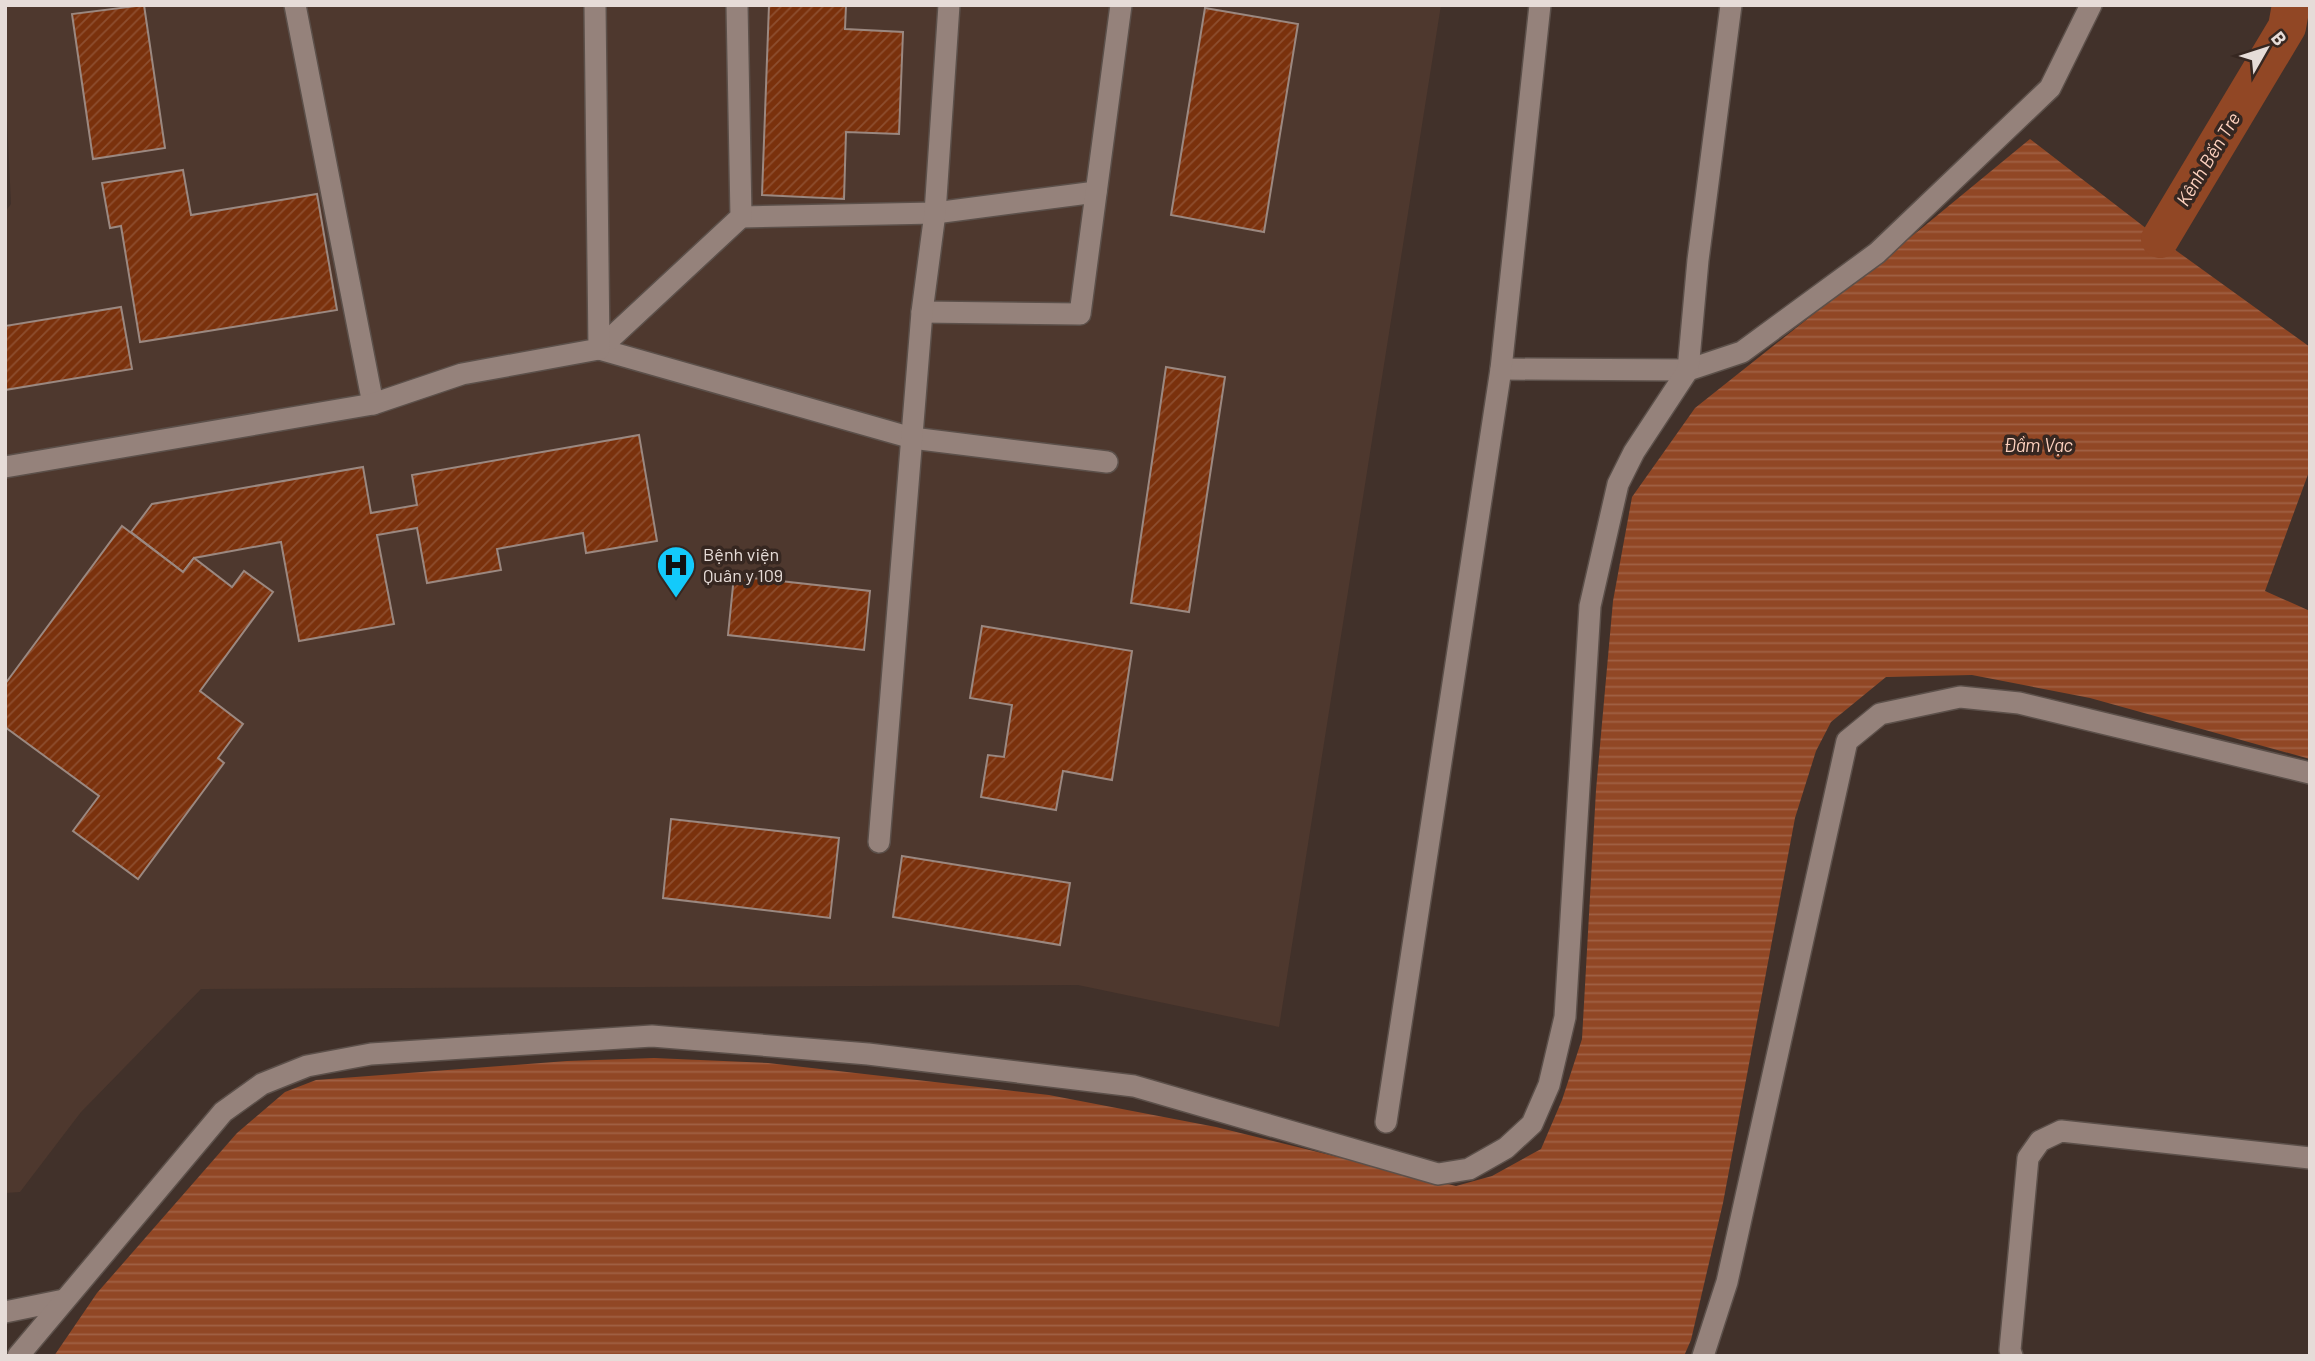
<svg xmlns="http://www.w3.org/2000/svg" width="2315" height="1361" viewBox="0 0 2315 1361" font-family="Barlow,sans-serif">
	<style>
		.built { fill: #4e382e }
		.water { fill: url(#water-rules) }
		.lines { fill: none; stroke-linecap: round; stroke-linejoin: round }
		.canal { stroke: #914725; stroke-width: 38 }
		.building { fill: url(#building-hatch); stroke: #9b8880; stroke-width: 2 }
		.lane-casing { stroke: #5c504a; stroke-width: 24 }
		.street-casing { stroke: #5c504a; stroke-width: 24 }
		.lane { stroke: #95827b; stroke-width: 21 }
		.street { stroke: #95827b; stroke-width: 21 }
		.labels { text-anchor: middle; stroke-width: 7; stroke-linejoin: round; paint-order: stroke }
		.poi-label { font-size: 18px; fill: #e6dcd8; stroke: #362721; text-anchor: start }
		.water-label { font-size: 19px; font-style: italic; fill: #fdd1be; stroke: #362721 }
	</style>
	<defs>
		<pattern id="water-rules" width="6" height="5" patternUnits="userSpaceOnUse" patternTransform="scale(1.75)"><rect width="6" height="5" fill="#914725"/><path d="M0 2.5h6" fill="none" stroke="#a06144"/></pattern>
		<pattern id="building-hatch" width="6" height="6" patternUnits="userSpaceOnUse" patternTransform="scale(1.75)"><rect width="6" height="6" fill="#7a310c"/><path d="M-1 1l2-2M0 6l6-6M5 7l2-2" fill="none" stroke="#8d4e2f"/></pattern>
	</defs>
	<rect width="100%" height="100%" fill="#41312a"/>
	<!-- built -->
	<path class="built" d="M5,5H1441L1279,1027L1078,985L201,989L81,1112L20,1192L5,1193V212L11,204L5,78Z"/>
	<!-- water -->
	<path class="water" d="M2030,139L2160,239L2310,347V469L2265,591L2310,611V759L2090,698L1972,675L1886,677L1831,722L1816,751L1795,818L1723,1203L1691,1340L1684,1356H54L97,1293L237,1133L285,1092L316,1080L567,1061L654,1058L768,1063L1049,1095L1216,1127L1456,1186L1492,1176L1541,1149L1562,1100L1582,1039L1596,790L1613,601L1632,497L1695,408L1917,232Z"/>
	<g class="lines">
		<!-- canal -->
		<path class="canal" d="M2160,239L2287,27L2291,5"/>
	</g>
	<!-- building -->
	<g class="building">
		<path d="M144,5L165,148L93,159L72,14Z"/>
		<path d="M769,5H846L845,29L903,32L899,134L846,132L844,199L762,195Z"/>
		<path d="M1205,8L1298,24L1264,232L1171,215Z"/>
		<path d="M183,170L191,215L317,194L337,310L140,342L121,226L110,228L102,183Z"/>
		<path d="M121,307L132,369L5,390V326Z"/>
		<path d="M1166,367L1225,377L1189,612L1131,603Z"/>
		<path d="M639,435L657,541L586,553L583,533L497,549L501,570L427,583L417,528L377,535L394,624L299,641L281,542L194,558L183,572L131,532L152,504L363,467L371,513L417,505L412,475Z"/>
		<path d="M122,526L183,572L194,558L232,587L244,571L273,592L200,691L243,724L218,758L224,763L138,879L73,831L99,796L5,727V684Z"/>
		<path d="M734,576L870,591L864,650L728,635Z"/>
		<path d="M982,626L1132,651L1112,780L1063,771L1056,810L981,797L988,755L1004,757L1012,705L970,698Z"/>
		<path d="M671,819L839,838L830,918L663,898Z"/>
		<path d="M902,856L1070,883L1060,945L893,917Z"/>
	</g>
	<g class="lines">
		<!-- lane casing -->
		<g class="lane-casing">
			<g id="lane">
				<path d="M295,5L373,404"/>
				<path d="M741,217L935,213L1096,192"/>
				<path d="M922,312L1080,314L1121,5"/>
				<path d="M599,349L912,438L1107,462"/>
				<path d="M599,349L741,217L737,5"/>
				<path d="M5,467L373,404L462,374L599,349L595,5"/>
				<path d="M879,842L922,312L935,213L949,5"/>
				<path d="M2012,1356L2010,1350L2028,1158L2040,1141L2061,1131L2310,1158"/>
			</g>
		</g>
		<!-- street casing -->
		<g class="street-casing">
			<g id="street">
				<path d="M1501,369L1688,370L1742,352L1877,253L2050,88L2091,5"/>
				<path d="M1386,1122L1501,369L1540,5"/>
				<path d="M5,1312L64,1300"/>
				<path d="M18,1356L223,1112L262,1084L307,1066L371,1054L652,1036L868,1054L1134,1086L1438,1174L1469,1169L1506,1148L1532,1124L1549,1085L1565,1017L1590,606L1618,484L1634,452L1688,370L1698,260L1731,5"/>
				<path d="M1703,1356L1727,1282L1847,741L1880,714L1960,697L2019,703L2310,773"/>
			</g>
		</g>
		<!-- lane -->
		<use href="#lane" class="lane"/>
		<!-- street -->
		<use href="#street" class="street"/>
	</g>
	<!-- icons -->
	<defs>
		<g id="hospital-pin" transform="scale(2.0125)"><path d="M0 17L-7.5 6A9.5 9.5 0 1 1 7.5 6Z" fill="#13cafb" stroke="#362721"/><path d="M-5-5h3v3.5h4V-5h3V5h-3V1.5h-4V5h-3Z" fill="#111"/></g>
	</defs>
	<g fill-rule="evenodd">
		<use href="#hospital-pin" x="676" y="565"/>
	</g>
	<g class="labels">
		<!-- poi labels -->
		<g class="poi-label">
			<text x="703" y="561">Bệnh viện<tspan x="703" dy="21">Quân y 109</tspan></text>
		</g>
		<!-- water labels -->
		<g class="water-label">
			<text transform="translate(2208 159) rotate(-59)" y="7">Kênh Bến Tre</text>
			<text x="2038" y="452">Đầm Vạc</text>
		</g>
	</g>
	<!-- border -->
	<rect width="2315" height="1361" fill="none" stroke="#e6dcd8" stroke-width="14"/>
	<!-- north arrow -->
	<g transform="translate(2266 49) rotate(51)" stroke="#362721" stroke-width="5" paint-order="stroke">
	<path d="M0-5L12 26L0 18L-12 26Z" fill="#e6dcd8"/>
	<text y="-10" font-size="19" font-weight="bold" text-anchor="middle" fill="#e6dcd8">B</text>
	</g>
</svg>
